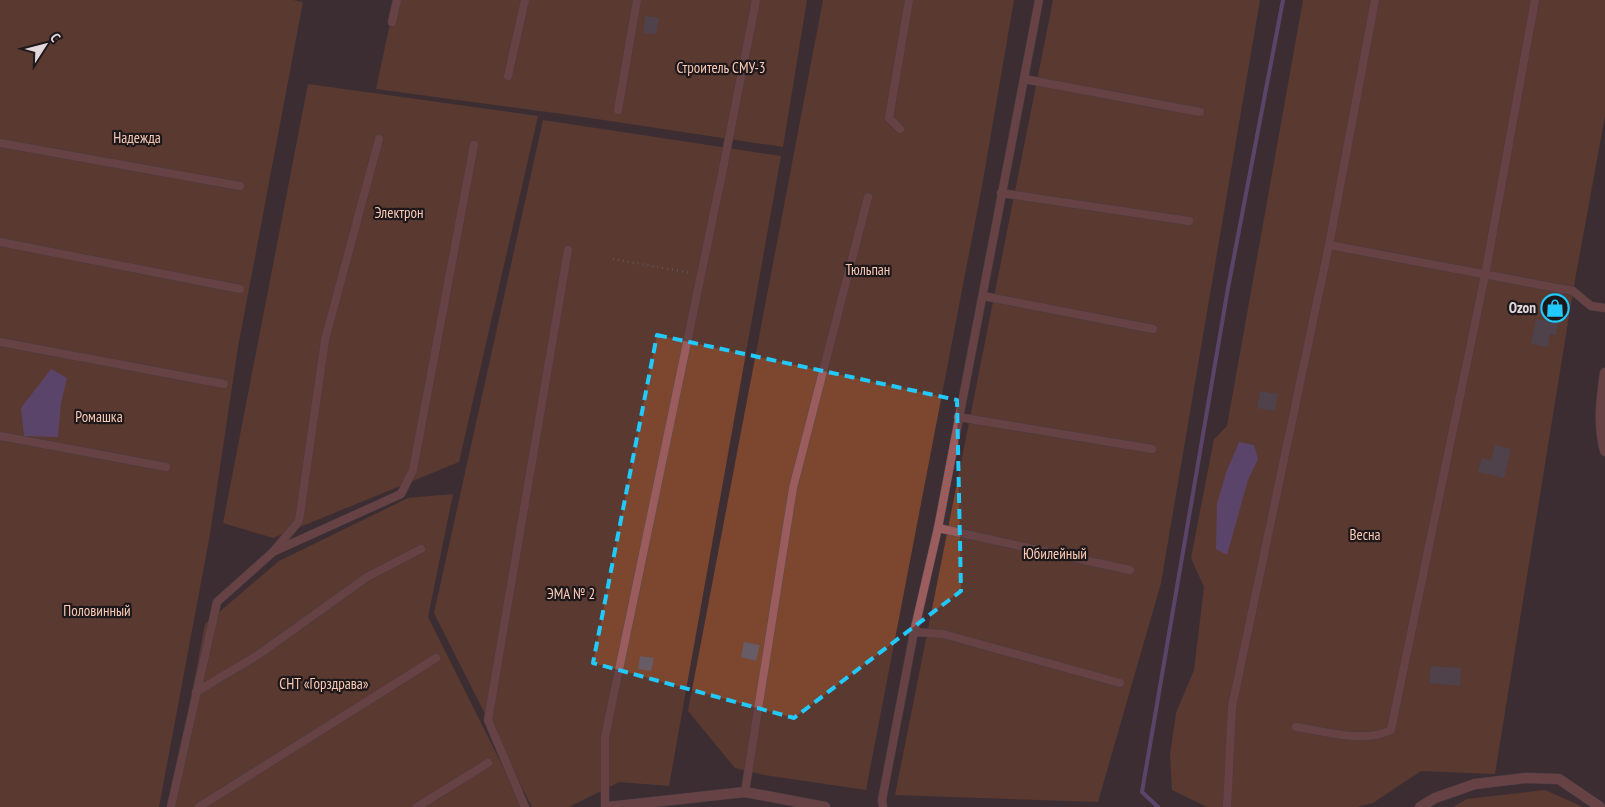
<svg xmlns="http://www.w3.org/2000/svg" width="1605" height="807" viewBox="0 0 1605 807" font-family="'PT Sans Narrow',sans-serif">
	<style>
		.green { fill: #7c472e }
		.water { fill: #8260ac }
		.lines { fill: none; stroke-linecap: round; stroke-linejoin: round }
		.stream { stroke: #8260ac; stroke-width: 4 }
		.building { fill: #675b66 }
		.lane-casing { stroke: #5a4d51; stroke-width: 9 }
		.street-casing { stroke: #5a4d51; stroke-width: 11 }
		.path { stroke: #8c7f84; stroke-width: 2.5; stroke-dasharray: 1 4; stroke-linecap: butt }
		.lane { stroke: #9a5c5c; stroke-width: 8 }
		.street { stroke: #9a5c5c; stroke-width: 10 }
		.marked { fill: none; stroke: #21c9fd; stroke-width: 4; stroke-dasharray: 10 6; stroke-linejoin: round }
		.labels { text-anchor: middle; stroke-width: 4.5; stroke-linejoin: round; paint-order: stroke }
		.park-label { font-size: 15px; fill: #f9cab5; stroke: #1f181b }
		.poi-label { font-size: 15px; font-weight: bold; fill: #e2d8db; stroke: #1f181b; text-anchor: end }
	</style>
	<rect width="100%" height="100%" fill="#3c2e33"/>
	<!-- green -->
	<g class="green">
		<path d="M0,0H293L303,2L238,347L210,534L159,807H0Z"/>
		<path d="M395,0H807L783,147L570,115L376,89Z"/>
		<path d="M823,0H1014L982,186L866,790L764,775L735,768L688,711Z"/>
		<path d="M1053,0H1260L1161,583L1098,802L895,795Z"/>
		<path d="M1303,0H1605V116L1573,291L1495,774L1421,771L1373,803L1356,807H1207L1172,790L1170,755L1176,713L1194,670L1204,587L1191,558L1214,439L1227,426Z"/>
		<path d="M308,84L538,116L459,462L273,538L223,523Z"/>
		<path d="M543,120L781,156L669,786L619,782L569,807H532L434,613Z"/>
		<path d="M453,494L428,617L523,807H170L205,624L279,561L408,498Z"/>
		<path d="M1545,790L1583,807H1453L1467,799Z"/>
	</g>
	<!-- water -->
	<g class="water">
		<path d="M51,369L67,378L61,403L58,437L24,436L21,408Z"/>
		<path d="M1239,442L1254,445L1258,459L1248,480L1227,555L1216,549L1217,504L1226,473Z"/>
	</g>
	<g class="lines">
		<!-- stream -->
		<path class="stream" d="M1158,807L1142,792L1228,288L1283,0"/>
	</g>
	<!-- building -->
	<g class="building">
		<path d="M645,16L659,18L656,34L643,33Z"/>
		<path d="M1552,293L1567,296L1563,318L1559,317L1556,335L1550,334L1548,347L1531,344L1536,319L1547,321Z"/>
		<path d="M1260,391L1278,394L1275,411L1257,408Z"/>
		<path d="M1495,445L1511,449L1504,478L1478,472L1482,458L1491,460Z"/>
		<path d="M744,642L760,645L756,661L741,657Z"/>
		<path d="M640,656L654,658L651,671L638,669Z"/>
		<path d="M1431,666L1461,668L1460,686L1429,683Z"/>
	</g>
	<g class="lines">
		<!-- lane casing -->
		<g class="lane-casing">
			<g id="lane">
				<path d="M392,22L397,0"/>
				<path d="M508,76L525,0"/>
				<path d="M1024,79L1200,112"/>
				<path d="M618,110L637,0"/>
				<path d="M900,129L889,118L909,0"/>
				<path d="M0,143L240,186"/>
				<path d="M1001,193L1189,221"/>
				<path d="M0,242L240,289"/>
				<path d="M1329,245L1573,291L1591,306L1605,308"/>
				<path d="M983,296L1153,329"/>
				<path d="M0,342L224,384"/>
				<path d="M958,417L1152,449"/>
				<path d="M0,436L166,467"/>
				<path d="M938,528L1130,570"/>
				<path d="M275,551L401,494L413,470L474,145"/>
				<path d="M914,632L943,634L1120,683"/>
				<path d="M196,692L258,655L367,577L421,549"/>
				<path d="M1296,727C1325,731 1363,744 1391,730L1485,275L1535,0"/>
				<path d="M745,792L793,488L868,197"/>
				<path d="M171,807L217,602L273,552L299,521L325,340L379,139"/>
				<path d="M199,807L436,658"/>
				<path d="M417,807L488,763"/>
				<path d="M525,807L488,720L568,250"/>
				<path d="M605,807V737L723,169L756,0"/>
				<path d="M883,807L882,800L914,632L938,528L1039,0"/>
				<path d="M1227,807L1232,707L1329,245L1375,0"/>
			</g>
		</g>
		<!-- street casing -->
		<g class="street-casing">
			<g id="street">
				<path d="M1605,373C1601,400 1598,424 1605,451"/>
				<path d="M608,807L745,792L825,807"/>
				<path d="M1420,807L1435,798L1475,784L1526,778L1559,779L1600,807"/>
			</g>
		</g>
		<!-- path -->
		<path class="path" d="M613,259L691,273"/>
		<!-- lane -->
		<use href="#lane" class="lane"/>
		<!-- street -->
		<use href="#street" class="street"/>
	</g>
	<!-- marked area -->
	<path d="M0 0H1605V807H0ZM657,335L957,400L961,591L794,718L593,663Z" fill="#3c2e33" fill-opacity=".55" fill-rule="evenodd"/>
	<path class="marked" d="M657,335L957,400L961,591L794,718L593,663Z"/>
	<!-- icons -->
	<defs>
		<g id="shop-ring" transform="scale(1.4375)"><circle r="9.5" fill="#1f181b" stroke="#21c9fd" stroke-width="1.5"/><path d="M-5-2.5h2.3a2.7 3.5 0 0 1 5.4 0H5L5.5 6h-11ZM-1.5-2.5h3a1.5 2.3 0 0 0-3 0Z" fill="#21c9fd"/></g>
	</defs>
	<g fill-rule="evenodd">
		<use href="#shop-ring" x="1555" y="308"/>
	</g>
	<g class="labels">
		<!-- park labels -->
		<g class="park-label">
			<text x="721" y="73">Строитель СМУ-3</text>
			<text x="137" y="143">Надежда</text>
			<text x="399" y="218">Электрон</text>
			<text x="868" y="275">Тюльпан</text>
			<text x="99" y="422">Ромашка</text>
			<text x="1365" y="540">Весна</text>
			<text x="1055" y="559">Юбилейный</text>
			<text x="571" y="599">ЭМА № 2</text>
			<text x="97" y="616">Половинный</text>
			<text x="324" y="689">СНТ «Горздрава»</text>
		</g>
		<!-- poi labels -->
		<g class="poi-label">
			<text x="1536" y="313">Ozon</text>
		</g>
	</g>
	<!-- north arrow -->
	<g transform="translate(45 45) rotate(54)" stroke="#1f181b" stroke-width="4" paint-order="stroke">
	<path d="M0-4L9 19L0 12L-9 19Z" fill="#e2d8db"/>
	<text y="-8" font-size="14" font-weight="bold" text-anchor="middle" fill="#e2d8db">С</text>
	</g>
</svg>
